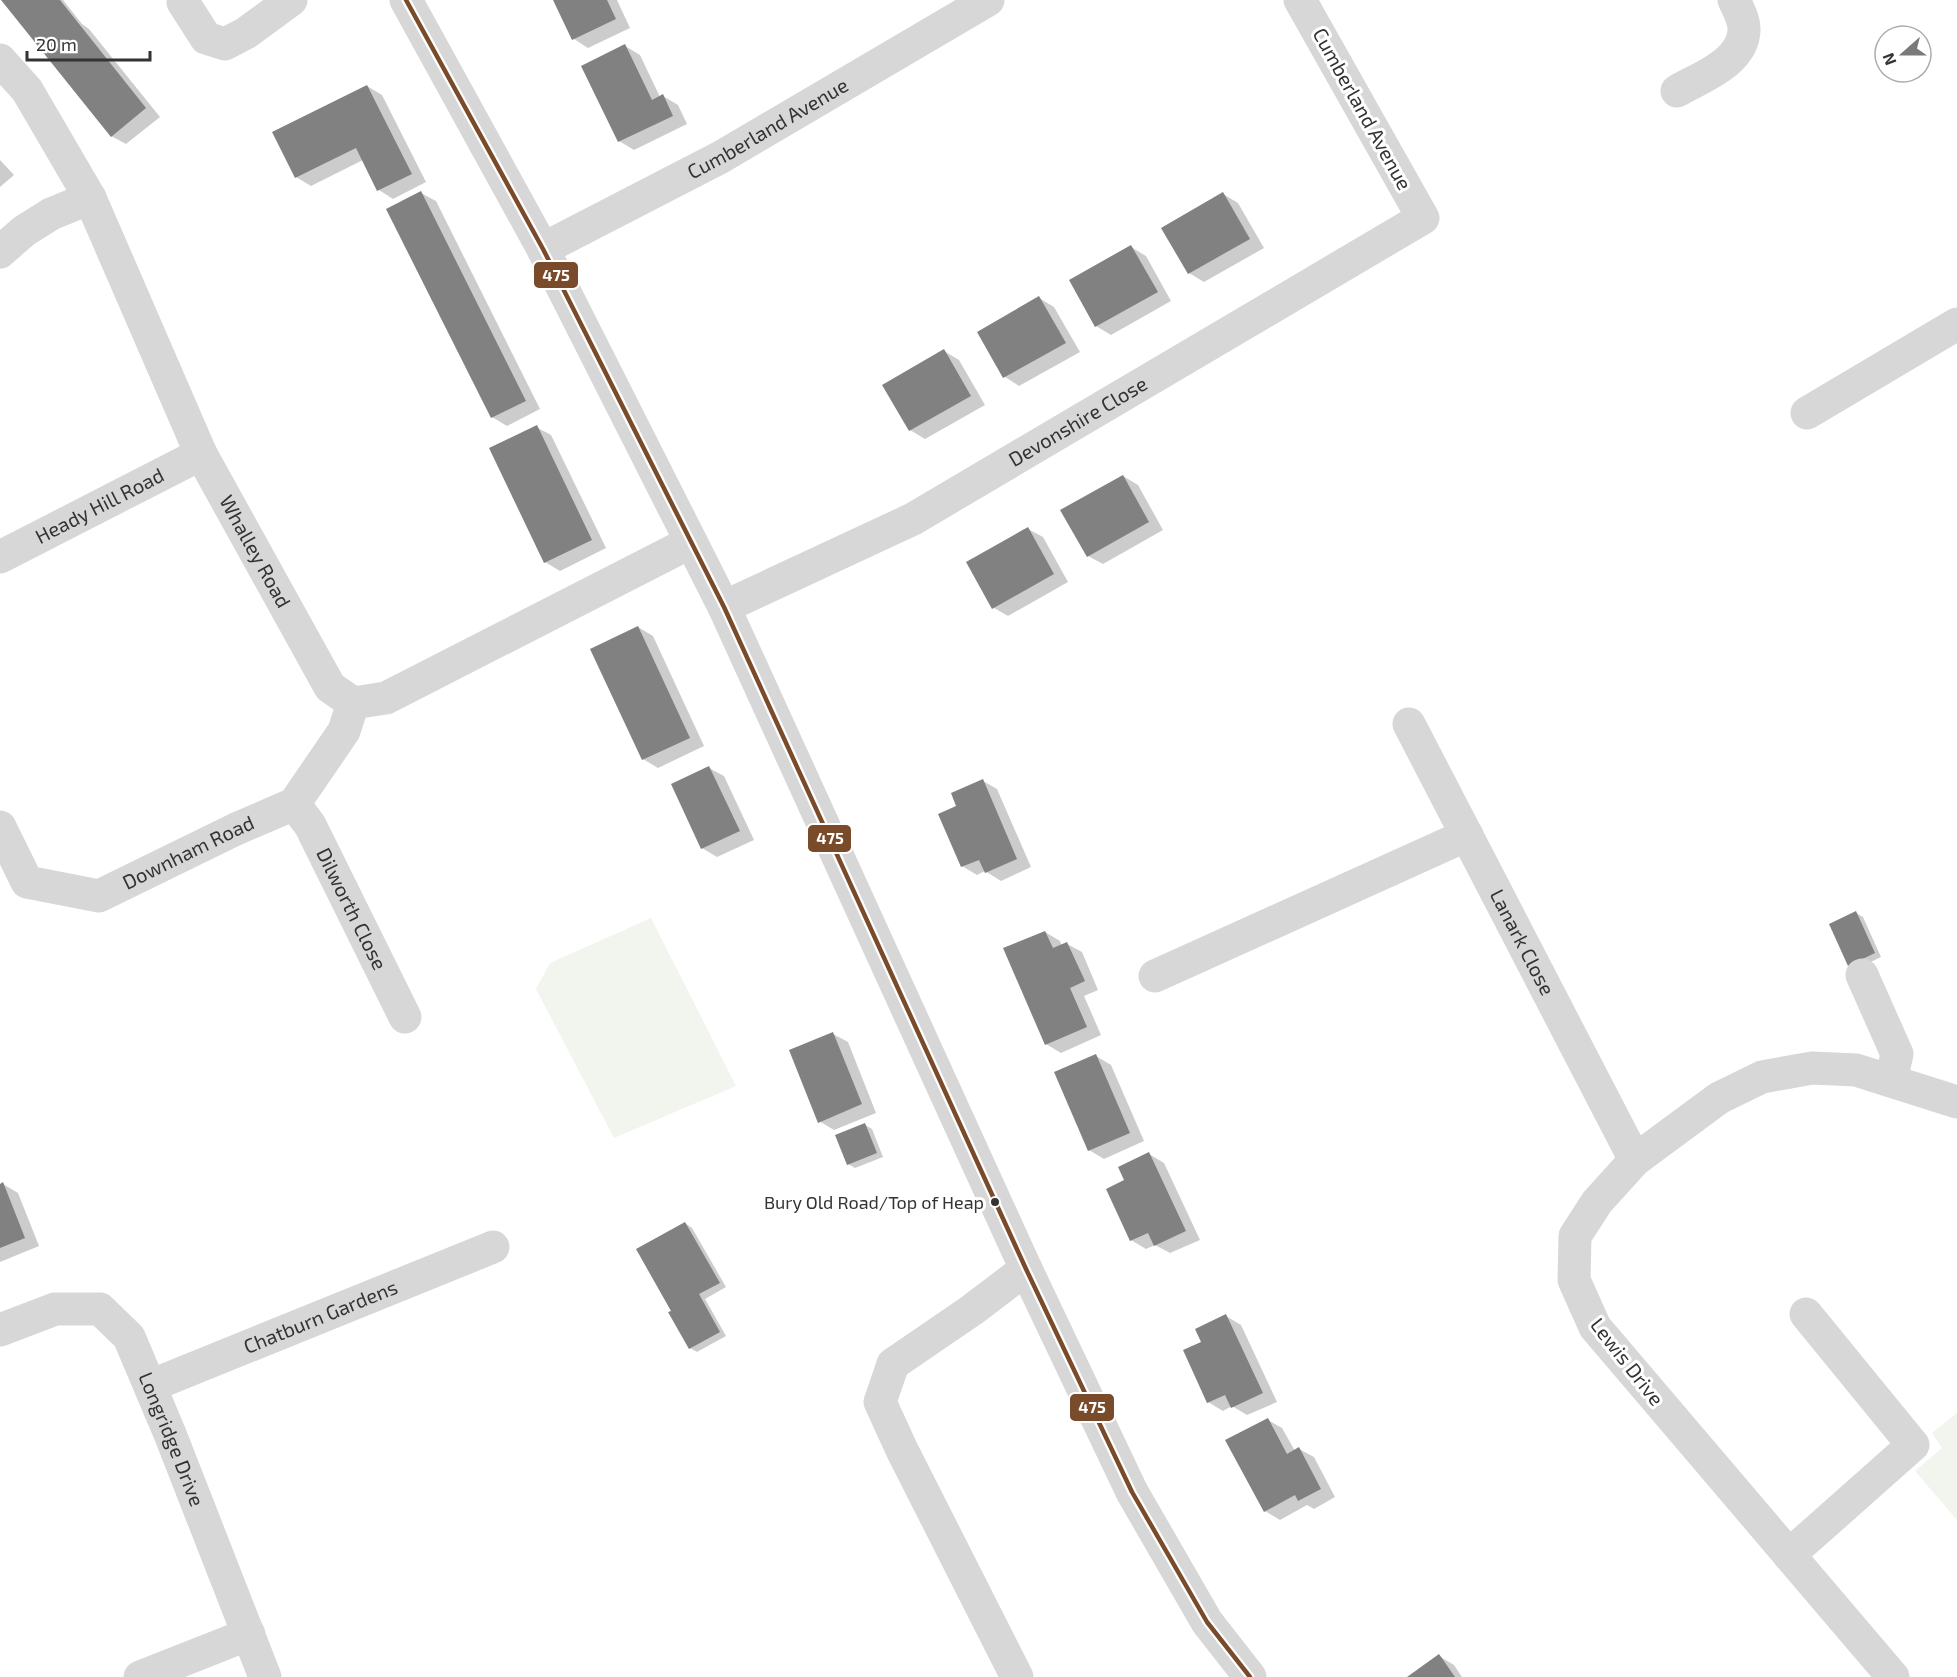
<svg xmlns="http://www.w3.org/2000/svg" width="1957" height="1677" viewBox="0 0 1957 1677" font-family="'Exo 2',sans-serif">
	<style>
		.green { fill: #f1f5ed }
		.shadow { fill: #0003 }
		.building { fill: #818181 }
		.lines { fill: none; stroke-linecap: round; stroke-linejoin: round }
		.minor { stroke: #d7d7d7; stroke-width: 33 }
		.bus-1-casing { stroke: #fff; stroke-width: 9 }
		.bus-1 { stroke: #7a4b2a; stroke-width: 4.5 }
		.bus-dot { fill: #333; stroke: #fff; stroke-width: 2 }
		.labels { text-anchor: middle; stroke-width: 6; stroke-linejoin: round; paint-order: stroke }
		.bus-label { font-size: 18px; fill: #333; stroke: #fff; text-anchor: end }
		.street-label { font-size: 20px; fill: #333; stroke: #fff }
		.line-badge { stroke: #fff; stroke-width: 2 }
		.badge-label { font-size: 16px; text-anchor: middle; font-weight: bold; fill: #fff }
	</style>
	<rect width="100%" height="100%" fill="#fff"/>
	<!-- green -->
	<g class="green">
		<path d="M651,918L736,1086L614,1138L536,989L550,963Z"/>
		<path d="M1957,1413V1520L1915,1471L1942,1448L1932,1433Z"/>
	</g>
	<!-- shadow -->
	<g class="shadow">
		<path d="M3,0H63L82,24L89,29L160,117L126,144L111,136Z"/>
		<path d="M555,0H617L630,28L588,48L574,39Z"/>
		<path d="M625,46L640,55L660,97L663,96L678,105L687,124L634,150L619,141Z"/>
		<path d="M367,86L382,95L426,182L393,199L379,190L363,160L311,186L296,177L274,133Z"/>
		<path d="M0,160L14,175L0,187Z"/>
		<path d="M421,193L436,201L540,409L507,426L492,417Z"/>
		<path d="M1223,194L1238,203L1264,248L1204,282L1189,273Z"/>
		<path d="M1131,247L1146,256L1171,301L1111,335L1096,326Z"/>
		<path d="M1039,298L1054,307L1080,352L1019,386L1005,377L979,332Z"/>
		<path d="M944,351L959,360L985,405L925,439L910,430Z"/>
		<path d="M536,427L551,435L606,548L560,571L545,562Z"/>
		<path d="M1123,476L1138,485L1163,530L1103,564L1088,556Z"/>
		<path d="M1028,529L1043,537L1068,582L1008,616L994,608Z"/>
		<path d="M638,627L653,636L704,746L658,768L643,759Z"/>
		<path d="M709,768L724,776L754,840L717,857L702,848Z"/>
		<path d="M983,781L997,789L1031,867L1001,881L985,871L977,875L962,866Z"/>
		<path d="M1856,913L1863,917L1881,957L1856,969Z"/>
		<path d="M1045,932L1060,941L1062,946L1067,944L1082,952L1098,990L1084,996L1101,1035L1061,1053L1046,1044Z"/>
		<path d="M833,1034L848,1042L876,1113L834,1130L819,1121Z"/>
		<path d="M1096,1056L1111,1065L1144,1141L1104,1159L1089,1150Z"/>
		<path d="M865,1125L872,1129L883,1157L855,1168L848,1164Z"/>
		<path d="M1149,1154L1164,1163L1200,1240L1170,1253L1155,1245L1146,1249L1131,1240L1126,1181Z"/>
		<path d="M3,1184L18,1193L39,1246L0,1262V1185Z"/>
		<path d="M685,1223L692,1228L726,1287L705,1299L726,1336L697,1352L690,1348L673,1311Z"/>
		<path d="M1226,1316L1241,1325L1277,1402L1247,1415L1232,1406L1223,1411L1208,1402L1203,1343Z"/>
		<path d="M1268,1420L1282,1428L1295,1451L1299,1449L1314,1457L1335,1497L1314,1509L1307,1505L1280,1520L1265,1511Z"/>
		<path d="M1439,1656L1454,1665L1462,1677H1409Z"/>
	</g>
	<!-- building -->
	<g class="building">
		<path d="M1,0H60L146,108L111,137Z"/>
		<path d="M553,0H607L616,19L572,40Z"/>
		<path d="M625,44L652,100L663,94L673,116L618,142L581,66Z"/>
		<path d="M367,85L412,174L377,191L356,148L295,178L272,132Z"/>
		<path d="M421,191L526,401L491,418L386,209Z"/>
		<path d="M1223,192L1250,239L1188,274L1161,228Z"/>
		<path d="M1131,245L1158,292L1095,327L1069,280Z"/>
		<path d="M1039,296L1066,343L1003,378L977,332Z"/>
		<path d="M944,349L971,396L909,431L882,385Z"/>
		<path d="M537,425L592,540L544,563L489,448Z"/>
		<path d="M1123,475L1149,522L1087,557L1060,510Z"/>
		<path d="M1028,527L1054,574L992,609L966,562Z"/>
		<path d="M638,626L690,738L642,760L590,649Z"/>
		<path d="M709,766L740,831L701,849L671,784Z"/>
		<path d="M983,779L1017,859L985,873L979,860L961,867L938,814L956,806L951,793Z"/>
		<path d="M1856,911L1875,953L1848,966L1829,924Z"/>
		<path d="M1045,931L1053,948L1067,942L1085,981L1070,988L1087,1027L1045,1045L1003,948Z"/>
		<path d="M833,1032L862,1104L818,1123L789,1050Z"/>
		<path d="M1096,1054L1130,1133L1088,1151L1054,1072Z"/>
		<path d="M865,1123L877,1153L847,1165L835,1135Z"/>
		<path d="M1149,1152L1186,1231L1154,1246L1148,1233L1130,1241L1106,1189L1124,1180L1118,1167Z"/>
		<path d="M3,1182L25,1238L0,1248V1184Z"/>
		<path d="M685,1222L720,1283L699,1294L720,1332L689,1349L668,1312L671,1311L636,1249Z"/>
		<path d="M1226,1314L1263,1393L1231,1408L1225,1395L1207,1403L1183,1350L1201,1342L1195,1329Z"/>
		<path d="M1268,1418L1287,1454L1299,1447L1321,1489L1298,1501L1295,1495L1264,1512L1225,1440Z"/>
		<path d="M1439,1654L1455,1677H1407Z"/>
	</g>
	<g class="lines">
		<!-- minor -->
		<g class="minor">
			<path d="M406,0L543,249L724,607L1026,1269L1132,1492L1207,1622L1250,1677"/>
			<path d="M183,2L206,38L225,44L246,33L291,0"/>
			<path id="s1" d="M0,60L27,90L90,198L201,454L330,687L353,703L386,698L691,542"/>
			<path d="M1677,91C1701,77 1742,63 1744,31C1745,21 1738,9 1734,0"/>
			<path id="s2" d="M543,249L721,157L988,0"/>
			<path d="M0,252L24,231L51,214L90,198"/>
			<path d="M1807,413L1957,324"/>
			<path id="s3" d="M0,557L201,454"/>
			<path id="s4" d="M724,607L913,519L1423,218L1300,0"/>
			<path id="s5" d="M1409,724L1635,1160"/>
			<path id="s6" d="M294,804L310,825L405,1017"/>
			<path id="s7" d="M0,827L27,882L99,896L236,829L294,804L344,731L353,703"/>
			<path d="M1862,975L1897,1054L1891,1081"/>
			<path d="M1155,976L1467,835"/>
			<path id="s8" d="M0,1330L55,1309H100L129,1337L170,1434L265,1677"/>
			<path id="s9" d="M150,1386L493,1247"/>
			<path d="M1789,1555L1913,1445L1806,1314"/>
			<path d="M140,1677L249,1634"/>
			<path d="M1017,1677L902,1450L880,1402L893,1364L972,1310L1026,1269"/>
			<path d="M1893,1677L1595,1327L1574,1280L1575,1236L1597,1202L1635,1160L1719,1098L1762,1077L1812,1068L1856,1070L1957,1102"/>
		</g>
		<!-- bus-1 casing -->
		<g class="bus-1-casing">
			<path id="bus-1" d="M406,0L543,249L724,607L1026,1269L1132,1492L1207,1622L1250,1677"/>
		</g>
		<!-- bus-1 -->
		<use href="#bus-1" class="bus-1"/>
	</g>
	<!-- markers -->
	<circle class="bus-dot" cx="995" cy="1202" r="5"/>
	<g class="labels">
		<!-- bus labels -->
		<g class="bus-label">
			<text x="984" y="1209">Bury Old Road/Top of Heap</text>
		</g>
		<!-- street labels -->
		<g class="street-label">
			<text transform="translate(1362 109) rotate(61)" y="7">Cumberland Avenue</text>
			<text dy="7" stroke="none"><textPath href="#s2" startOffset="255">Cumberland Avenue</textPath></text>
			<text dy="7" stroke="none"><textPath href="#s4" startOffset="400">Devonshire Close</textPath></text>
			<text dy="7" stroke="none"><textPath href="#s3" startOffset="112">Heady Hill Road</textPath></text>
			<text dy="7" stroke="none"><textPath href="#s1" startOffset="556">Whalley Road</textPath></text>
			<text dy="7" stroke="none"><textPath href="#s7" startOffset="234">Downham Road</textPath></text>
			<text dy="7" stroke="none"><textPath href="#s6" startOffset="120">Dilworth Close</textPath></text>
			<text dy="7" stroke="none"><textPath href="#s5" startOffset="246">Lanark Close</textPath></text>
			<text dy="7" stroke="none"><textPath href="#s9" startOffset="184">Chatburn Gardens</textPath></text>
			<text transform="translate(1627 1362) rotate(52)" y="7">Lewis Drive</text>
			<text dy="7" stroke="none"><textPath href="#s8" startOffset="255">Longridge Drive</textPath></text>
		</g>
	</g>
	<g class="line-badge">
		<rect x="533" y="261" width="46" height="28" rx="6" fill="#7a4b2a"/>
		<rect x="807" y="824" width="45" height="29" rx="6" fill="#7a4b2a"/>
		<rect x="1069" y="1393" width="46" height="29" rx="6" fill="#7a4b2a"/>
	</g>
	<g class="badge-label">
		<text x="556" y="281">475</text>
		<text x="830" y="844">475</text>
		<text x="1092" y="1413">475</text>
	</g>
	<!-- north arrow -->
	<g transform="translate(1903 54) rotate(249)"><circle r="28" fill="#ffffff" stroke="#adadad" stroke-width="1.5"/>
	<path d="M0-4.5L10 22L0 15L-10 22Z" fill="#7a7a7a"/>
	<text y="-9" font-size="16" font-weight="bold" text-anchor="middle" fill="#333333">N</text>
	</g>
	<!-- scale -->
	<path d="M27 51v9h123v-9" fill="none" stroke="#333333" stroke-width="3"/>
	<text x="36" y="51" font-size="18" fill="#333333" stroke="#ffffff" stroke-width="4.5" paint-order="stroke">20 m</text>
</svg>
